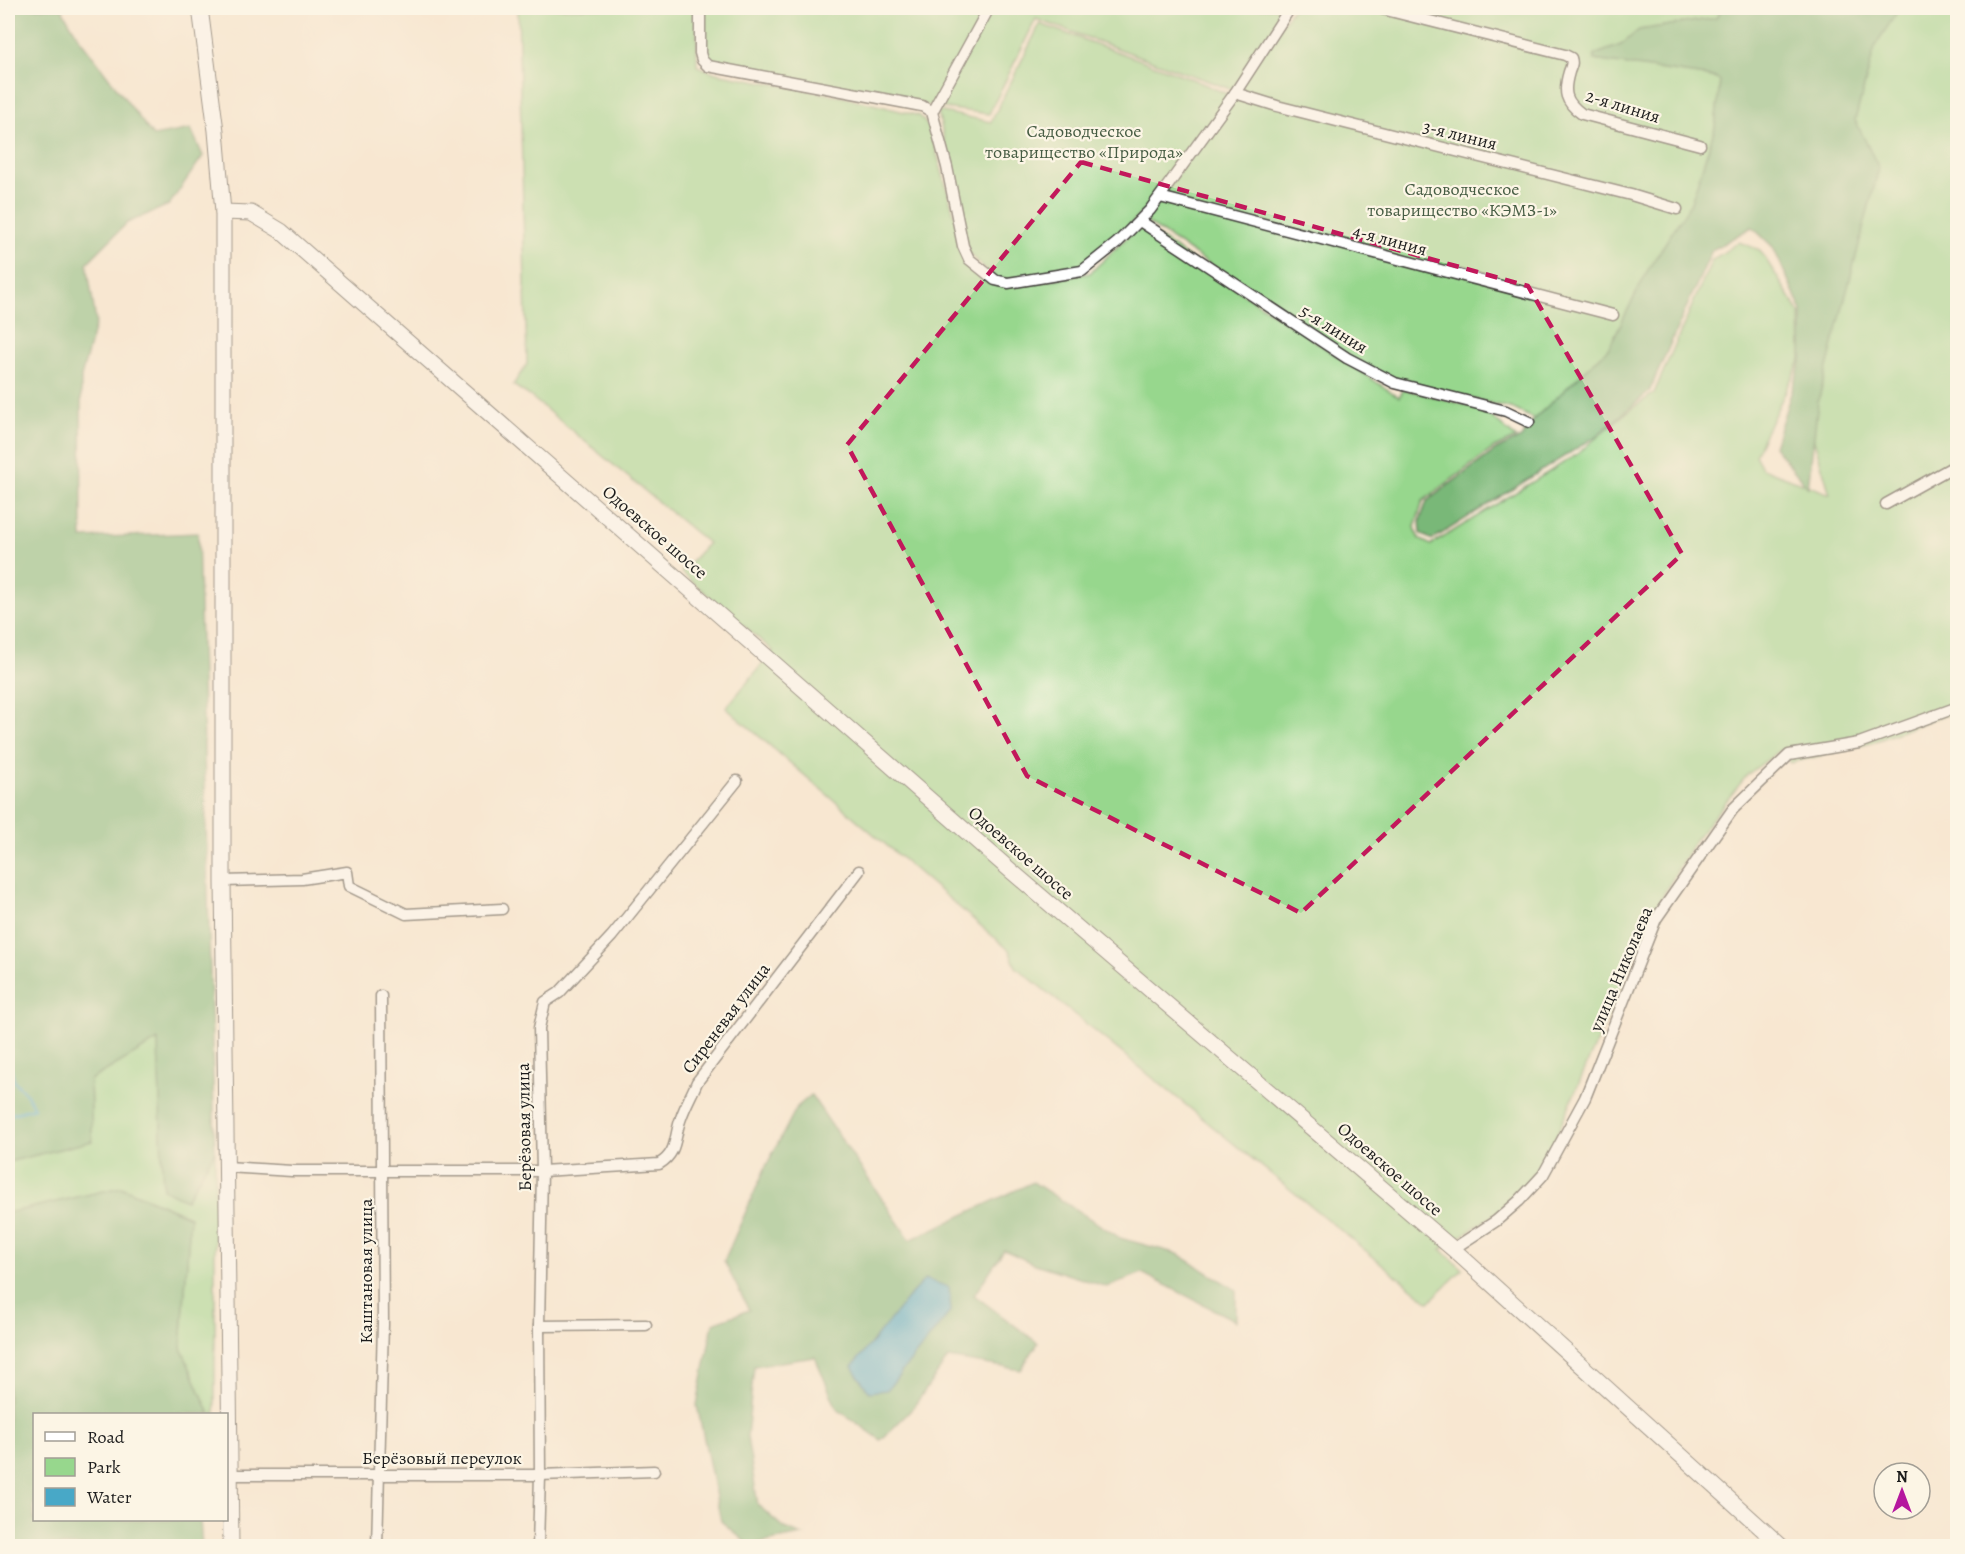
<svg xmlns="http://www.w3.org/2000/svg" width="1965" height="1554" viewBox="0 0 1965 1554" font-family="Alegreya,serif">
	<style>
		.green { fill: #97d78d; stroke: #5a7a54; stroke-width: 1.5 }
		.forest { fill: #79b878; stroke: #4a6a4a; stroke-width: 1.5 }
		.water { fill: #48a8c7; stroke: #326272; stroke-width: 1.5 }
		.lines { fill: none; stroke-linecap: round; stroke-linejoin: round }
		.stream { stroke: #48a8c7; stroke-width: 3 }
		.street-casing { stroke: #3d3a37; stroke-width: 13 }
		.secondary-casing { stroke: #3d3a37; stroke-width: 17 }
		.street { stroke: #fff; stroke-width: 10 }
		.secondary { stroke: #fff; stroke-width: 15 }
		.marked { fill: none; stroke: #c2185b; stroke-width: 4.5; stroke-dasharray: 12 8; stroke-linejoin: round }
		.labels { text-anchor: middle; stroke-width: 4.5; stroke-linejoin: round; paint-order: stroke }
		.street-label { font-size: 18px; fill: #1c1c1c; stroke: #fcf5e5 }
		.park-label { font-size: 18px; fill: #475d44; stroke: #fcf5e5 }
	</style>
	<rect width="100%" height="100%" fill="#fcf5e5"/>
	<filter id="ink" filterUnits="userSpaceOnUse"><feTurbulence type="fractalNoise" baseFrequency=".0167" numOctaves="2"/><feDisplacementMap in="SourceGraphic" scale="12" xChannelSelector="R" yChannelSelector="G"/><feConvolveMatrix kernelMatrix="1 2 1 2 8 2 1 2 1" color-interpolation-filters="sRGB"/></filter>
	<filter id="wash" filterUnits="userSpaceOnUse"><feTurbulence type="fractalNoise" baseFrequency=".008" numOctaves="4" result="noise"/><feDisplacementMap in="SourceGraphic" scale="24" xChannelSelector="R" yChannelSelector="G"/><feGaussianBlur stdDeviation="1.35" result="paint"/><feColorMatrix in="noise" values="0 0 0 0 0 0 0 0 0 0 0 0 0 0 0 0 0 1.4 0 .05"/><feComposite in="paint" operator="in"/></filter>
	<g filter="url(#wash)">
		<rect width="100%" height="100%" fill="#f8e7d1"/>
		<!-- green -->
		<g class="green">
			<path d="M518,8H697V66L716,73L849,98L920,116L930,129L968,263L986,281L1013,286L1090,273L1140,225L1399,397L1404,389L1482,409L1516,438L1494,448L1423,501L1415,527L1419,539L1431,545L1576,455L1626,413L1654,393L1712,260L1739,242L1760,250L1800,313L1801,359L1755,455L1762,468L1830,494L1804,406L1843,117L1890,8H1957V713L1941,716L1871,743L1791,763L1781,750L1748,774L1695,840L1650,918L1542,1169L1518,1200L1441,1249L1463,1269L1429,1302L1016,967L1009,950L726,708L773,651L681,572L708,543L530,396L513,385L527,364Z"/>
			<path d="M703,8H1286L1233,90L1036,19L989,114L936,107L709,62L706,58Z"/>
			<path d="M1293,8H1722L1716,18L1639,30L1621,45L1594,55L1595,60L1713,77L1720,81L1715,128L1691,203L1648,270L1608,349L1534,419L1514,409L1394,380L1353,360L1145,221Z"/>
			<path d="M1040,24L1185,76L1230,95L1153,201L1112,243L1094,257L1075,269L1006,280L995,278L968,252L938,111L991,122Z"/>
			<path d="M158,1040L163,1189L186,1200L215,1151V1414H210L181,1348L190,1216L121,1187L8,1213V1162L92,1141L90,1080Z"/>
		</g>
		<!-- forest -->
		<g class="forest">
			<path d="M8,8H64L63,11L79,38L153,136L191,129L203,156L169,205L127,223L87,263L96,322L81,377L82,538L198,533L215,1151L186,1200L163,1189L158,1040L90,1080L92,1141L8,1162Z"/>
			<path d="M1722,8H1900L1876,44L1855,120L1879,168L1818,402L1808,488L1774,446L1802,359V311L1773,247L1752,227L1712,250L1649,392L1595,437L1432,540L1421,534L1420,520L1427,501L1496,450L1521,438L1534,419L1608,349L1648,270L1691,203L1715,128L1720,81L1713,77L1594,60V55L1621,45L1639,30L1716,18Z"/>
			<path d="M811,1095L910,1240L1033,1182L1120,1238L1178,1254L1236,1290V1321L1142,1273L1107,1287L1032,1263L1004,1250L974,1295L1038,1343L1021,1370L948,1358L912,1409L881,1440L837,1409L815,1357L754,1366L747,1437L758,1505L784,1528L803,1535L749,1545L721,1521L697,1405L713,1323L749,1310L724,1261L766,1166L797,1107Z"/>
			<path d="M121,1187L190,1217L181,1348L210,1414H34V1520H200L202,1546H8V1213Z"/>
		</g>
		<!-- water -->
		<path class="water" d="M925,1279L949,1287L951,1311L887,1390L869,1392L852,1367L910,1295Z"/>
		<g class="lines">
			<!-- stream -->
			<path class="stream" d="M8,1057L14,1081L27,1095L34,1108L8,1115"/>
		</g>
	</g>
	<g filter="url(#ink)">
		<g class="lines">
			<!-- street casing -->
			<g class="street-casing">
				<g id="street">
					<path d="M700,8V53L702,60L708,66L922,106L932,112L947,167L963,246L969,259L995,280L1008,283L1082,271L1117,243L1150,210L1235,93L1290,8"/>
					<path d="M1378,8L1565,55L1571,58C1573,64 1571,66 1569,72C1563,92 1565,102 1582,114L1700,145"/>
					<path d="M1235,93L1277,106L1631,195L1677,209"/>
					<path d="M932,112L989,8"/>
					<path d="M1160,197L1613,315"/>
					<path d="M1140,221L1347,358L1395,383L1506,411L1529,422"/>
					<path d="M1886,504L1958,464"/>
					<path d="M223,881L302,879L347,872L349,886L406,914L502,909"/>
					<path d="M227,1167L292,1171H542L659,1164C678,1153 674,1136 681,1118C685,1106 692,1094 697,1082L859,871"/>
					<path d="M1453,1249L1496,1221L1519,1201L1543,1175L1585,1098L1656,919L1733,809L1789,755L1859,743L1958,707"/>
					<path d="M539,1326L646,1325"/>
					<path d="M231,1475H540L654,1471"/>
					<path d="M377,1546L383,1324L381,996"/>
					<path d="M538,1546L540,1475L539,1326L542,1171L539,1028L545,1002L559,993L612,936L737,781"/>
				</g>
			</g>
			<!-- secondary casing -->
			<g class="secondary-casing">
				<g id="secondary">
					<path d="M200,8L216,131L223,212V881L231,1546"/>
					<path d="M223,212L251,213L281,231L1010,870L1453,1249L1781,1546"/>
				</g>
			</g>
			<!-- street -->
			<use href="#street" class="street"/>
			<!-- secondary -->
			<use href="#secondary" class="secondary"/>
		</g>
	</g>
	<!-- marked area -->
	<path d="M0 0H1965V1554H0ZM1081,162L1528,286L1682,554L1301,913L1027,776L847,445Z" fill="#f8e7d1" fill-opacity=".55" fill-rule="evenodd"/>
	<path class="marked" d="M1081,162L1528,286L1682,554L1301,913L1027,776L847,445Z"/>
	<g class="labels">
		<!-- street labels -->
		<g class="street-label">
			<text transform="translate(1623 106) rotate(17)" y="6">2-я линия</text>
			<text transform="translate(1460 135) rotate(14)" y="6">3-я линия</text>
			<text transform="translate(1390 240) rotate(15)" y="6">4-я линия</text>
			<text transform="translate(1334 329) rotate(32)" y="6">5-я линия</text>
			<text transform="translate(655 532) rotate(41)" y="6">Одоевское шоссе</text>
			<text transform="translate(1021 853) rotate(41)" y="6">Одоевское шоссе</text>
			<text transform="translate(1621 969) rotate(-67)" y="6">улица Николаева</text>
			<text transform="translate(726 1018) rotate(-53)" y="6">Сиреневая улица</text>
			<text transform="translate(524 1127) rotate(-91)" y="6">Берёзовая улица</text>
			<text transform="translate(1390 1169) rotate(41)" y="6">Одоевское шоссе</text>
			<text transform="translate(366 1271) rotate(-90)" y="6">Каштановая улица</text>
			<text x="442" y="1464">Берёзовый переулок</text>
		</g>
		<!-- park labels -->
		<g class="park-label">
			<text x="1084" y="137">Садоводческое<tspan x="1084" dy="21">товарищество «Природа»</tspan></text>
			<text x="1462" y="195">Садоводческое<tspan x="1462" dy="21">товарищество «КЭМЗ-1»</tspan></text>
		</g>
	</g>
	<!-- margin -->
	<rect width="1965" height="1554" fill="none" stroke="#fcf5e5" stroke-width="30"/>
	<!-- legend -->
	<rect x="33" y="1413" width="195" height="108" fill="#fcf5e5" stroke="#a29e95" stroke-width="1.5"/>
	<rect x="45" y="1432" width="30" height="9" fill="#ffffff" stroke="#a29e95" stroke-width="1.5"/>
	<text x="87" y="1443" font-size="18" fill="#1c1c1c">Road</text>
	<rect x="45" y="1458" width="30" height="18" fill="#97d78d" stroke="#a29e95" stroke-width="1.5"/>
	<text x="87" y="1473" font-size="18" fill="#1c1c1c">Park</text>
	<rect x="45" y="1488" width="30" height="18" fill="#48a8c7" stroke="#a29e95" stroke-width="1.5"/>
	<text x="87" y="1503" font-size="18" fill="#1c1c1c">Water</text>
	<!-- north arrow -->
	<g transform="translate(1902 1491)"><circle r="28" fill="#fcf5e5" stroke="#a29e95" stroke-width="1.5"/>
	<path d="M0-4.5L10 22L0 15L-10 22Z" fill="#b5179e"/>
	<text y="-9" font-size="16" font-weight="bold" text-anchor="middle" fill="#1c1c1c">N</text>
	</g>
</svg>
